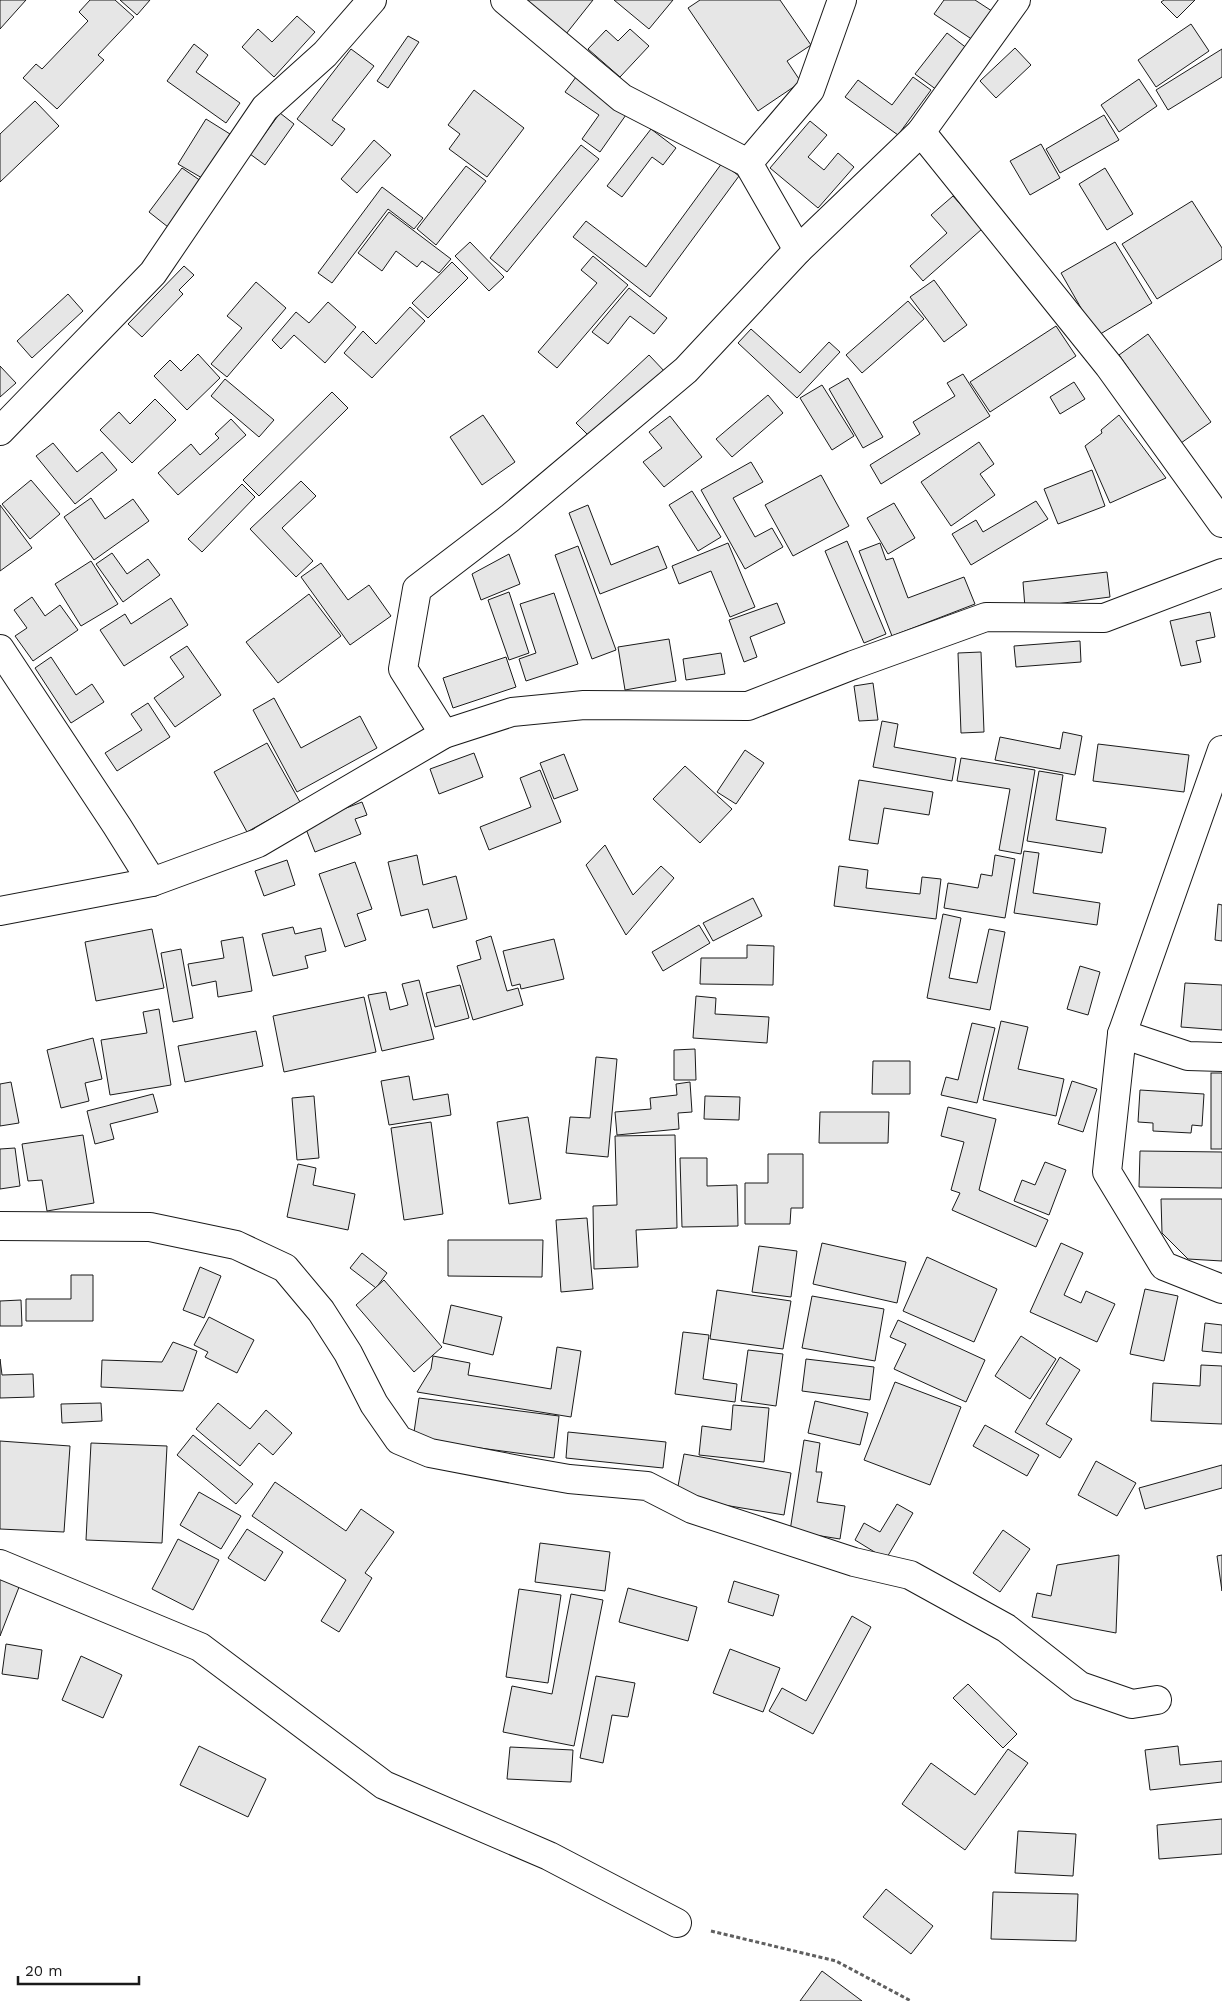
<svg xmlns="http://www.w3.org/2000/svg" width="1222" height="2001" viewBox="0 0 1222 2001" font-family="'Work Sans',sans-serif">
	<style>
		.building { fill: #e6e6e6; stroke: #1a1a1a }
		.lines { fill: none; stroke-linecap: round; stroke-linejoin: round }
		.minor-casing { stroke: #1a1a1a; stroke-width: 30 }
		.path { stroke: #5f5f5f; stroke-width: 3; stroke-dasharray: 4 2.5; stroke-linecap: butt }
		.minor { stroke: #fff; stroke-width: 28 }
	</style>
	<rect width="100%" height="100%" fill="#fff"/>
	<!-- building -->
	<g class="building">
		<path d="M0,0H26L0,29Z"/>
		<path d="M90,0H115L134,17L98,55L104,60L57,109L23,78L36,64L42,69L88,21L79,12Z"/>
		<path d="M120,0H150L137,15Z"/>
		<path d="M524,0H593L566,34Z"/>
		<path d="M614,0H673L649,29Z"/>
		<path d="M700,0H780L811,45L787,61L801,82L758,111L688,8Z"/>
		<path d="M944,0H975L998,15L979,44L934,14Z"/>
		<path d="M1164,0H1195L1177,18L1161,2Z"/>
		<path d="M297,16L315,32L274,77L242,47L258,29L272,42Z"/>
		<path d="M1191,24L1209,51L1156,87L1138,60Z"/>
		<path d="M630,29L649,46L620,77L588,49L606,30L618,41Z"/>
		<path d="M947,33L968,49L937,90L915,74Z"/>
		<path d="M408,36L419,42L388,88L377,81Z"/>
		<path d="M194,44L208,55L196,72L240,103L226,123L167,81Z"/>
		<path d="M1015,48L1031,65L996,98L980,81Z"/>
		<path d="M351,49L374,66L332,120L345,129L332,146L297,119Z"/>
		<path d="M1222,49V77L1168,110L1156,90Z"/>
		<path d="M576,77L628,112L600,152L582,139L599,115L565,92Z"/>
		<path d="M913,77L931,90L898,135L845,97L858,80L892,105Z"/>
		<path d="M1139,79L1157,106L1119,132L1101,105Z"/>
		<path d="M474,90L524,128L487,177L449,149L460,134L448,125Z"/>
		<path d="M35,101L59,126L0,182V134Z"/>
		<path d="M280,113L294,124L265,165L250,154Z"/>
		<path d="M1104,115L1119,140L1060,173L1046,149Z"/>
		<path d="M206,119L230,134L202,178L178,164Z"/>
		<path d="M810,121L827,135L808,157L824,170L838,153L854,167L818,208L770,168Z"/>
		<path d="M651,129L676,148L663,165L652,157L622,197L607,186Z"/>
		<path d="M374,140L391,155L357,193L341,179Z"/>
		<path d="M1041,144L1060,178L1030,195L1010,161Z"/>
		<path d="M581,145L599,159L507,272L490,258Z"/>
		<path d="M722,163L739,176L650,297L573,237L586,221L646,267Z"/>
		<path d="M466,166L486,181L436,245L417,229Z"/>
		<path d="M182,168L201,181L168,227L149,212Z"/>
		<path d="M1105,168L1133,214L1107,230L1079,184Z"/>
		<path d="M382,187L423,218L414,229L388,209L332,283L318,273Z"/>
		<path d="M953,196L982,229L923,281L910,266L947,233L931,215Z"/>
		<path d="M1192,201L1222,248V259L1157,299L1122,244Z"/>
		<path d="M389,212L451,259L439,273L422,261L417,267L396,251L382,271L358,253Z"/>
		<path d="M470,242L504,277L489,291L455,256Z"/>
		<path d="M1115,242L1152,303L1097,336L1061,273Z"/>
		<path d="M593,256L628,285L557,368L538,352L597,283L581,270Z"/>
		<path d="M452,262L468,278L428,318L412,303Z"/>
		<path d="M184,266L194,275L179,290L183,294L142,337L128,324Z"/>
		<path d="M934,280L967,325L944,342L910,297Z"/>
		<path d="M256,282L286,308L227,377L211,364L242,328L227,316Z"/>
		<path d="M629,288L667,318L654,334L630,316L608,344L592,332Z"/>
		<path d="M68,294L83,311L32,358L17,341Z"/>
		<path d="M908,301L924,319L862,373L846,355Z"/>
		<path d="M328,302L356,327L325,363L294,335L281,349L272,340L296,312L309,323Z"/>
		<path d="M410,307L425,321L372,378L344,353L363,331L376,344Z"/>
		<path d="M1056,326L1076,356L990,412L970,382Z"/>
		<path d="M751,329L800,373L829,342L840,352L797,398L738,343Z"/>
		<path d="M1148,334L1211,422L1181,443L1119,355Z"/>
		<path d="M198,354L220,378L187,410L154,376L170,360L181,371Z"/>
		<path d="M649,355L666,373L593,440L576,423Z"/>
		<path d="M0,366L16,383L0,397Z"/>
		<path d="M963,374L990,416L881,484L870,465L920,434L913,422L955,396L947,383Z"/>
		<path d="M848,378L883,437L863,448L829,389Z"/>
		<path d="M225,379L274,420L259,437L211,396Z"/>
		<path d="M1074,382L1085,399L1060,414L1050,397Z"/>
		<path d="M822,385L854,436L832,450L800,398Z"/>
		<path d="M332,392L348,408L259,496L243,480Z"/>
		<path d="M768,395L783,413L732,457L716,439Z"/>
		<path d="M155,399L176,420L132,463L100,430L119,412L130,424Z"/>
		<path d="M483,415L515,462L482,485L450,437Z"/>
		<path d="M1119,415L1166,478L1110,503L1085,446L1102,433L1101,430Z"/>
		<path d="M670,416L702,457L664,487L643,462L662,448L649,432Z"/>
		<path d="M231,419L246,435L178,495L158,473L191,444L200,455L219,438L215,434Z"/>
		<path d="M979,442L994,464L980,474L995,495L951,526L921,482Z"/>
		<path d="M53,443L77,472L102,452L117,470L75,504L36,456Z"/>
		<path d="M751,462L763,482L733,498L755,537L772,528L783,547L745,569L701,490Z"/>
		<path d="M1092,470L1105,506L1058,524L1044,489Z"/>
		<path d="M821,475L849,526L793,556L765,505Z"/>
		<path d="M31,480L60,514L30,539L2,504Z"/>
		<path d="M301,481L316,496L282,528L313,561L296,577L250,529Z"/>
		<path d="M242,484L255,497L202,552L188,539Z"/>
		<path d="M692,491L721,537L698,551L669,505Z"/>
		<path d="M91,498L105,519L133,499L149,521L94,560L64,517Z"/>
		<path d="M1036,501L1048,519L971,565L952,534L976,520L983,532Z"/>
		<path d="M894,503L915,538L888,554L867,518Z"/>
		<path d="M0,505L32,548L0,571Z"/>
		<path d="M588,505L611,565L658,546L667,568L600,594L569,513Z"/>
		<path d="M847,541L886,634L864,643L825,551Z"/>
		<path d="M728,543L755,607L730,617L711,571L679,584L672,566Z"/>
		<path d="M880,543L886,560L893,558L908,598L964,577L975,604L892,636L859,551Z"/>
		<path d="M578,546L616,650L592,659L555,555Z"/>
		<path d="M112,553L127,574L148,559L160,575L123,602L96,564Z"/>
		<path d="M509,554L520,584L481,600L472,574Z"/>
		<path d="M91,561L118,604L81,626L55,584Z"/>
		<path d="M321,563L348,600L369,585L391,616L350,645L301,577Z"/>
		<path d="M1107,572L1110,597L1025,608L1023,582Z"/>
		<path d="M509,592L529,653L509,660L488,600Z"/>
		<path d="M554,593L578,664L526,681L519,659L536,653L520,604Z"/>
		<path d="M309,594L341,636L278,683L246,642Z"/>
		<path d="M32,597L45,616L60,605L78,630L33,661L15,636L27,628L14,610Z"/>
		<path d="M171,598L188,625L124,666L100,630L125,614L131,624Z"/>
		<path d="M777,603L785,623L750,637L757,657L744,662L729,620Z"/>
		<path d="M1210,612L1215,637L1196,641L1201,662L1181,666L1170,621Z"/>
		<path d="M669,639L676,681L625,690L618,647Z"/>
		<path d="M1080,641L1081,662L1016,667L1014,646Z"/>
		<path d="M187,646L221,695L175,727L154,698L184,677L170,657Z"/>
		<path d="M981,652L984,732L961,733L958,653Z"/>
		<path d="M721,653L725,674L686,680L683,659Z"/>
		<path d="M51,657L76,695L92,684L104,702L71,723L35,668Z"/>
		<path d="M506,657L516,687L453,708L443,678Z"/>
		<path d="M873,683L878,720L859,721L854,686Z"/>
		<path d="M274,698L301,748L360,716L377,748L297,792L253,710Z"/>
		<path d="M148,703L170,737L117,771L105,753L142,730L131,714Z"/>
		<path d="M882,721L898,724L894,747L956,758L952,781L873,767Z"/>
		<path d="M1063,732L1082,736L1075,775L995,760L1000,737L1060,749Z"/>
		<path d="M267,743L300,802L247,832L214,772Z"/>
		<path d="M1098,744L1189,755L1184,792L1093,781Z"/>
		<path d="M745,750L764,763L736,804L717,792Z"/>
		<path d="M474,753L483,777L439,794L430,769Z"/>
		<path d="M564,754L578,790L554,799L540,763Z"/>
		<path d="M961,758L1035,770L1021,854L999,850L1010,789L957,781Z"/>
		<path d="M685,766L732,809L700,843L653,799Z"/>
		<path d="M540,770L561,822L489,850L480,827L531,807L520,778Z"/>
		<path d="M1039,771L1063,775L1056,820L1106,828L1102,853L1027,841Z"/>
		<path d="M859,780L933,792L929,815L884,808L878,844L849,840Z"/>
		<path d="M362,802L367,815L355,819L361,834L315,852L304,824Z"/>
		<path d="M605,845L633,895L661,866L674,878L626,935L586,865Z"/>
		<path d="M1024,851L1039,853L1033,893L1100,903L1097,925L1014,913Z"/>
		<path d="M417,855L423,885L456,876L467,919L433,928L428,909L401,916L388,862Z"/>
		<path d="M995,855L1015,859L1005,918L944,908L948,883L978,888L981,874L992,876Z"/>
		<path d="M287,860L295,885L264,896L255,871Z"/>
		<path d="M355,862L372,909L357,914L366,940L345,947L319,874Z"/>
		<path d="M839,866L868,870L866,888L920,894L922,877L941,879L936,919L834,906Z"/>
		<path d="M753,898L762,916L713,941L703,923Z"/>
		<path d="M1218,904L1222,905V941L1215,940Z"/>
		<path d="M943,914L961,918L949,978L977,983L989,929L1005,932L990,1010L927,998Z"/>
		<path d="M699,925L710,943L663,971L652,952Z"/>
		<path d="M293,927L295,934L321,928L326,951L305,956L308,968L273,976L262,934Z"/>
		<path d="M152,929L164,988L96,1001L85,942Z"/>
		<path d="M491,936L507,991L518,988L523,1005L473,1020L457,966L481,959L476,941Z"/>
		<path d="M243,937L252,991L218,997L216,981L192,986L188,964L224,958L221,941Z"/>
		<path d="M554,939L564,979L521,989L520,984L512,986L503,951Z"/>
		<path d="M747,945L774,946L773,985L700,984L701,958H747Z"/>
		<path d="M181,949L193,1018L173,1022L161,953Z"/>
		<path d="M1080,966L1100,972L1088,1015L1067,1009Z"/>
		<path d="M419,980L434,1039L382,1051L368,995L386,992L390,1010L408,1005L402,984Z"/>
		<path d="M1185,983L1222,985V1030L1181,1027Z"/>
		<path d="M460,985L469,1018L435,1027L426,993Z"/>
		<path d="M696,996L716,998L715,1014L769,1017L767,1043L693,1038Z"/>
		<path d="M364,997L376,1052L284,1072L273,1016Z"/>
		<path d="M159,1009L171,1085L110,1095L101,1040L147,1033L143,1012Z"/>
		<path d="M1001,1021L1028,1027L1018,1069L1064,1079L1056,1116L983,1100Z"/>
		<path d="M972,1023L995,1028L977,1103L941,1095L946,1077L958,1080Z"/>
		<path d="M256,1031L263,1066L185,1082L178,1046Z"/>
		<path d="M93,1038L102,1079L85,1083L89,1101L61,1108L47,1050Z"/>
		<path d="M695,1049L696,1080H674V1050Z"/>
		<path d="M596,1057L617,1059L608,1157L566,1153L570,1117L590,1118Z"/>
		<path d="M873,1061H910V1094H872Z"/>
		<rect x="1211" y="1073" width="11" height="76"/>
		<path d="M409,1076L413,1100L448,1094L451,1115L389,1125L381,1081Z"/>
		<path d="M1072,1081L1097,1089L1083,1132L1058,1124Z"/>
		<path d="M11,1082L19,1123L0,1126V1084Z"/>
		<path d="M690,1082L692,1112L678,1113L679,1129L617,1135L615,1112L651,1109L650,1098L677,1095L676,1084Z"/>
		<path d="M1140,1090L1204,1094L1202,1126L1192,1125L1191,1133L1153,1131V1123L1138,1122Z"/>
		<path d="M153,1094L158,1112L110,1124L114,1139L95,1144L87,1111Z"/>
		<path d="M314,1096L319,1158L297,1160L292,1098Z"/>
		<path d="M705,1096L740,1097L739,1120L704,1119Z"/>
		<path d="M948,1107L996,1119L979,1190L1048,1220L1036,1247L952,1210L960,1193L951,1190L964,1142L941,1136Z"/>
		<path d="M820,1112H889L888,1143H819Z"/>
		<path d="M528,1117L541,1199L509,1204L497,1122Z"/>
		<path d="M431,1122L443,1214L404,1220L391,1128Z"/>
		<path d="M83,1135L94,1203L47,1211L42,1180L28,1181L22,1144Z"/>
		<path d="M675,1135L677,1228L636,1230L638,1267L594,1269L593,1206L617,1205L615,1136Z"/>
		<path d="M15,1148L20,1186L0,1189V1149Z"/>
		<path d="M1140,1151L1222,1152V1188L1139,1187Z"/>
		<path d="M768,1154H803V1208H791L790,1224H745V1183H768Z"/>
		<path d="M680,1158H707V1186L737,1185L738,1226L682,1227Z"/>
		<path d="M1045,1162L1066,1170L1049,1215L1014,1201L1022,1180L1035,1185Z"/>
		<path d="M298,1164L316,1168L313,1185L355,1194L348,1230L287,1217Z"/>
		<path d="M1161,1199H1222V1261L1188,1259L1162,1233Z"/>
		<path d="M587,1218L593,1289L561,1292L556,1220Z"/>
		<path d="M448,1240H543L542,1277L448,1276Z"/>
		<path d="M822,1243L906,1262L897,1303L813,1284Z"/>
		<path d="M1061,1243L1083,1253L1064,1295L1081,1303L1086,1291L1115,1304L1097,1342L1030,1312Z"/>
		<path d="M759,1246L797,1251L791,1297L752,1292Z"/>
		<path d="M362,1253L387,1273L376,1288L350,1268Z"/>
		<path d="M927,1257L997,1289L974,1342L903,1311Z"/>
		<path d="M200,1267L221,1276L204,1318L183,1310Z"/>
		<path d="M71,1275H93V1321H26V1299H71Z"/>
		<path d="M384,1280L442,1347L414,1372L356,1305Z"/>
		<path d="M1145,1289L1178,1296L1164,1361L1130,1354Z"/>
		<path d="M717,1290L791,1301L783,1349L710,1339Z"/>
		<path d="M812,1296L884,1309L875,1361L802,1348Z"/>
		<path d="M21,1300L22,1326H0V1301Z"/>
		<path d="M451,1305L502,1317L493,1355L443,1343Z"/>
		<path d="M209,1317L254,1340L237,1373L205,1357L208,1352L194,1345Z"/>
		<path d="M898,1320L985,1360L966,1402L894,1369L906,1344L890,1337Z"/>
		<path d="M1205,1323L1222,1325V1353L1202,1351Z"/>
		<path d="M683,1332L709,1335L703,1379L737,1384L735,1402L675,1394Z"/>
		<path d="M1021,1336L1056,1359L1030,1399L995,1376Z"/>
		<path d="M173,1342L197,1351L183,1391L101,1387L102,1360L162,1362Z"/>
		<path d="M557,1347L581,1351L571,1417L417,1392L431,1369L433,1356L470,1363L468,1375L551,1389Z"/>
		<path d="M748,1350L783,1354L776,1406L741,1401Z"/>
		<path d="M1060,1357L1080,1370L1046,1424L1072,1439L1060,1458L1015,1432Z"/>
		<path d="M0,1359L2,1375L33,1374L34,1397L0,1398Z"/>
		<path d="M806,1359L874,1367L870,1400L802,1391Z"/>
		<path d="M1201,1365L1222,1366V1424L1151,1421L1153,1383L1200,1386Z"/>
		<path d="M895,1382L961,1407L930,1485L864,1460Z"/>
		<path d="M419,1398L559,1416L554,1458L413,1439Z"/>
		<path d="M815,1401L868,1413L860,1445L808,1433Z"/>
		<path d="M101,1403L102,1421L62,1423L61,1404Z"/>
		<path d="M218,1403L250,1429L266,1410L292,1433L273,1455L259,1443L240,1466L196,1429Z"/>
		<path d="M733,1405L769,1408L764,1462L699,1455L702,1426L731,1430Z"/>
		<path d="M985,1425L1039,1455L1027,1476L973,1446Z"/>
		<path d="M568,1432L666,1442L663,1468L566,1458Z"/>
		<path d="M193,1435L253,1484L236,1504L177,1455Z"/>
		<path d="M804,1440L820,1443L816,1472H822L817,1502L845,1506L840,1539L790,1531Z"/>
		<path d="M0,1441L70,1446L64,1532L0,1529Z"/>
		<path d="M91,1443L167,1446L162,1543L86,1540Z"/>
		<path d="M684,1454L791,1473L784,1515L676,1497Z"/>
		<path d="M1096,1461L1136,1483L1117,1516L1078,1495Z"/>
		<path d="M1222,1465V1488L1145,1509L1139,1488Z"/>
		<path d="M275,1482L346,1531L361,1509L394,1532L365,1573L372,1578L339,1632L321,1621L346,1580L252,1516Z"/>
		<path d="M199,1492L241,1516L221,1549L180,1525Z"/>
		<path d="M897,1504L913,1513L886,1559L855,1540L864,1523L880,1532Z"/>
		<path d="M247,1529L283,1552L265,1581L228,1558Z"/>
		<path d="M1003,1530L1030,1549L1000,1592L973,1573Z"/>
		<path d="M178,1539L219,1560L193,1610L152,1589Z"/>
		<path d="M540,1543L610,1552L605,1591L535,1582Z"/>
		<path d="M1119,1555L1116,1633L1032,1617L1037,1593L1051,1596L1057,1565Z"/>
		<path d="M1222,1555V1591L1217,1556Z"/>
		<path d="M0,1574L21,1582L0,1636Z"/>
		<path d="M734,1581L779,1595L773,1616L728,1602Z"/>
		<path d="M628,1588L697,1607L688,1641L619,1622Z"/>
		<path d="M519,1589L561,1595L548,1683L506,1677Z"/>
		<path d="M571,1594L603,1600L574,1746L503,1732L512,1686L552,1694Z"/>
		<path d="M852,1616L871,1627L813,1734L769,1711L782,1688L806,1701Z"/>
		<path d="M6,1644L42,1650L38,1679L2,1674Z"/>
		<path d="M730,1649L780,1668L763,1712L713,1693Z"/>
		<path d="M81,1656L122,1675L103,1718L62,1700Z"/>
		<path d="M596,1676L635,1683L628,1717L612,1715L603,1763L580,1758Z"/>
		<path d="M968,1684L1017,1734L1003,1748L953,1698Z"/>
		<path d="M199,1746L266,1779L248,1817L180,1785Z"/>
		<path d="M1178,1746L1180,1765L1222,1761V1782L1150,1790L1145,1750Z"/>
		<path d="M510,1747L573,1750L571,1782L507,1779Z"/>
		<path d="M1008,1749L1028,1763L965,1850L902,1804L931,1763L975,1795Z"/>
		<path d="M1222,1819V1854L1159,1859L1157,1825Z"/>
		<path d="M1018,1831L1076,1834L1073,1876L1015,1873Z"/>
		<path d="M886,1889L933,1926L911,1954L863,1917Z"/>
		<path d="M993,1892L1078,1894L1076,1941L991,1939Z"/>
		<path d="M822,1971L862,2001H800Z"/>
	</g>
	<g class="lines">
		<!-- minor casing -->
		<g class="minor-casing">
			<g id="minor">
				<path d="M505,0L622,98L748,163L798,250"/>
				<path d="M921,132L1109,366L1222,523"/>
				<path d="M748,163L810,90L842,0"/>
				<path d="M0,431L153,273L265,108L325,54L372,0"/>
				<path d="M0,649L117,826L152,882"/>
				<path d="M444,734L403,669L417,589L510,518L686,370L798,250L921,132L1016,0"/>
				<path d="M1222,750L1122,1034L1107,1172L1164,1266L1222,1289"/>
				<path d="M0,911L152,882L258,843L444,734L512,712L584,705L748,706L853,665L986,617L1104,618L1222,573"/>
				<path d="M1122,1034L1188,1056L1222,1057"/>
				<path d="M0,1226L150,1227L236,1245L285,1268L321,1311L348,1353L374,1404L399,1440L430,1453L529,1472L569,1479L647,1486L692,1509L854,1562L910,1575L1006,1628L1080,1686L1132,1704L1157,1700"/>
				<path d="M0,1564L200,1647L384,1785L549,1856L677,1923"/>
			</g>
		</g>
		<!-- path -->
		<path class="path" d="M711,1931L836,1961L911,2001"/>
		<!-- minor -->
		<use href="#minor" class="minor"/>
	</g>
	<!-- scale -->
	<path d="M18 1976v8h121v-8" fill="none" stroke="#1a1a1a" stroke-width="2.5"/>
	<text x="25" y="1976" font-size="15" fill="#1a1a1a" stroke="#ffffff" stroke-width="4" paint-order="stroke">20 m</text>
</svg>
